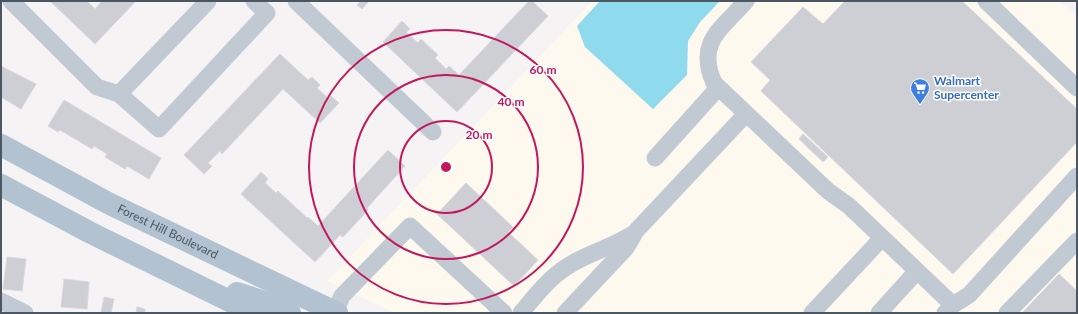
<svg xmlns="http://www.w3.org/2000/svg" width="1078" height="314" viewBox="0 0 1078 314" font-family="Lato,sans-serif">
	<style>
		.commercial { fill: #fdf9ef }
		.water { fill: #90daee }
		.building { fill: #cdcfd5; stroke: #d7d9de }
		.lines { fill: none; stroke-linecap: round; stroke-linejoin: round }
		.minor { stroke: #c1cad2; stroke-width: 17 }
		.major { stroke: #b3c2d1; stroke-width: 22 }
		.ring { fill: none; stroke: #c2185b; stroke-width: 2 }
		.labels { text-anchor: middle; stroke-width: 3; stroke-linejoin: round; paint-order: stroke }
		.shop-label { font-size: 12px; font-weight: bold; fill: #366cbe; stroke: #fff; text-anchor: start }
		.street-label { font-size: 12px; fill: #4a5661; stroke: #fff }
		.centre { fill: #c2185b; stroke: #fff; stroke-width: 2 }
		.ring-label { font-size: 12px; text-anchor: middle; font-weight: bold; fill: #c2185b; stroke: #fff; stroke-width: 3; stroke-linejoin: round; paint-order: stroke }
	</style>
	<rect width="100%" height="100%" fill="#f5f3f3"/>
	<!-- commercial -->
	<path class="commercial" d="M592,1H1060L1077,17V313H395L327,281Z"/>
	<!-- water -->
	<path class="water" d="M600,1H720L700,22L688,41L687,75L653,109L585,47L577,26Z"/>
	<!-- building -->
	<g class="building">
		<path d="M50,1H87L95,9L102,1H136L95,44Z"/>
		<path d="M361,1H369L362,9L357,5Z"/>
		<path d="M529,1H532L548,16L457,112L383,42L402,21L410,29L406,32L418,43L421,39L438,55L435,58L446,69L449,66L459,75Z"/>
		<path d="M845,1H962L1077,109V142L953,274L761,91L770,80L751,62L803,7L823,24Z"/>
		<path d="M280,54L308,80L312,77L320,85L317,88L329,99L331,96L339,103L320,123L283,89L222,154L220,151L208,163L212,166L204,174L184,155Z"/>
		<path d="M1,66L36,84L21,109L1,97Z"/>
		<path d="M64,100L161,158L149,179L127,166L125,169L105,157L107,154L94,146L92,149L60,130L58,132L48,126Z"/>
		<path d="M803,134L828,157L823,162L799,139Z"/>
		<path d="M388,150L405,166L367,208L368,210L343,237L340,235L315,262L241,194L261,172L268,179L265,183L276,193L278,191L307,218L308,217L318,226Z"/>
		<path d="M466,183L513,227L508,232L538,260L514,286L437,214Z"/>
		<path d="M7,257L26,259L22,291L3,289Z"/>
		<path d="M1059,274L1077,291V313H1022Z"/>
		<path d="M64,279L89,282L87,309L61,307Z"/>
		<path d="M104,297L114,299L111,313H101Z"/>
		<path d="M137,307L145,309V313H136Z"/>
	</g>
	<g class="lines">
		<!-- minor -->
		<g class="minor">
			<path d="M11,1L97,87L119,94L208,1"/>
			<path d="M296,1L433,132"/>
			<path d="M746,1C721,30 696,42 714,83L828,191L849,206L953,305"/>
			<path d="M986,1L1077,88"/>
			<path d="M119,94L159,129L267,13L254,1"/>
			<path d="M655,158L718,88"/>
			<path d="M1,301L25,313"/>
			<path d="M335,312L342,296L410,226L504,313"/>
			<path d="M521,313C532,300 543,285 557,274C578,256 607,250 631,235"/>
			<path d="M565,313L626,248L636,231L746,114"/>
			<path d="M812,313L882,238"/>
			<path d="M879,313L917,271"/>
			<path d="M945,313L953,305L969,295L1077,176"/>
			<path d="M1007,313L1077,241"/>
		</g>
		<!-- major -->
		<g class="major">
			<path id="s1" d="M1,145L108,203L337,313"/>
			<path d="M1,185L91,233L254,313"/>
			<path d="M237,293L274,305L290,313"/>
		</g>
	</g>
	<!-- distance rings -->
	<g class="ring">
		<circle cx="446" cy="167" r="46"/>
		<circle cx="446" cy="167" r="92"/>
		<circle cx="446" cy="167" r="137"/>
	</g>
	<!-- icons -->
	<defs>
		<g id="supermarket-pin" transform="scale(1)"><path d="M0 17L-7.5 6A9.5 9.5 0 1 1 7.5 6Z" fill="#3f7fe0" stroke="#fff"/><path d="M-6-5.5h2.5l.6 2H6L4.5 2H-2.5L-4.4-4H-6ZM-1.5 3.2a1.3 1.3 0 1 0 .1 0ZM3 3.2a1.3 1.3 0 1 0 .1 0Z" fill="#fff"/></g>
	</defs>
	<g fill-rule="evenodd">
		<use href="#supermarket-pin" x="920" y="88"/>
	</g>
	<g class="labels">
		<!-- shop labels -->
		<g class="shop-label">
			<text x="934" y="85">Walmart<tspan x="934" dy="14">Supercenter</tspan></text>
		</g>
		<!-- street labels -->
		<g class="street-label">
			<text dy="4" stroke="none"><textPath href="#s1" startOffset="188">Forest Hill Boulevard</textPath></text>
		</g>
	</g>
	<circle cx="446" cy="167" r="6" class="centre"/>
	<g class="ring-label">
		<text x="543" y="74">60 m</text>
		<text x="511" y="106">40 m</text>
		<text x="479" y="139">20 m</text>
	</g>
	<!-- border -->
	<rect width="1078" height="314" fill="none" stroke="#4a5661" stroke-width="4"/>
</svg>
